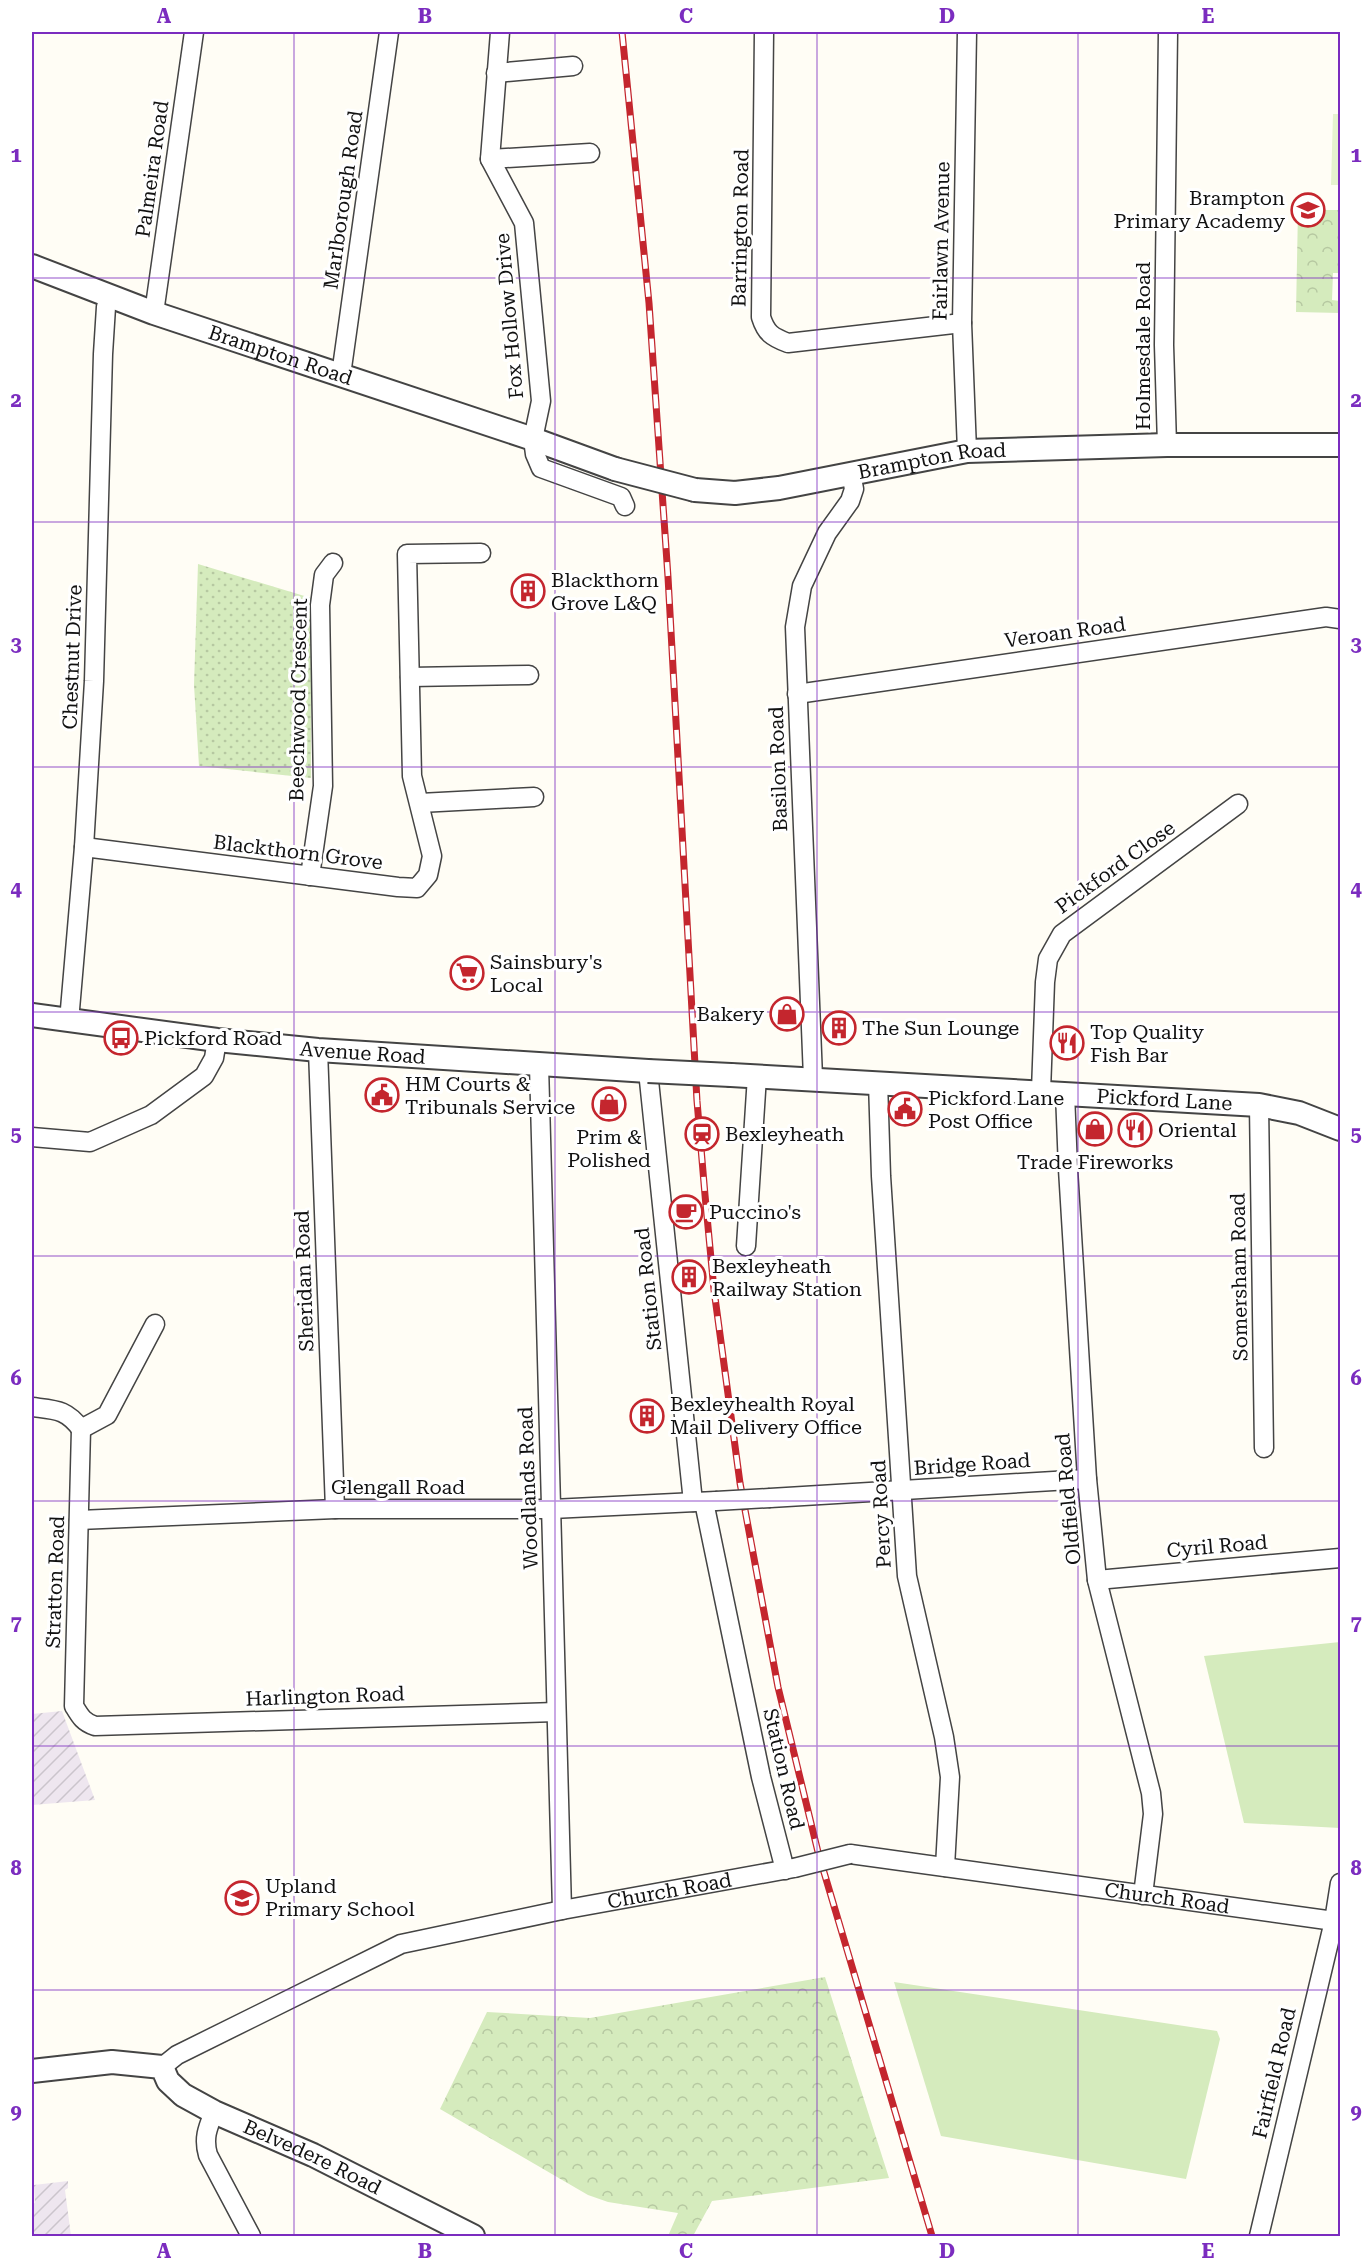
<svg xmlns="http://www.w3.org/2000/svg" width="1372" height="2268" viewBox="0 0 1372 2268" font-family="'Roboto Serif',serif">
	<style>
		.industrial { fill: url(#industrial-furrows) }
		.grass { fill: url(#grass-dots) }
		.park { fill: url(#park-crowns) }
		.garden { fill: #d5ebbd }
		.pitch { fill: #e6f2cf }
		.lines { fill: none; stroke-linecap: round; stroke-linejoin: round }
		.minor-casing { stroke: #444; stroke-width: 21 }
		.tertiary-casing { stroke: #444; stroke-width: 26 }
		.minor { stroke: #fff; stroke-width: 18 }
		.tertiary { stroke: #fff; stroke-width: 22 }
		.rail-casing { stroke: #c4262e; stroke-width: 7 }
		.rail { stroke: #fff; stroke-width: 4.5; stroke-dasharray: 14; stroke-linecap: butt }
		.minor-bridge-casing { stroke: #444; stroke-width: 21; stroke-linecap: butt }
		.tertiary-bridge-casing { stroke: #444; stroke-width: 26; stroke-linecap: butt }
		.minor-bridge { stroke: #fff; stroke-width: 18 }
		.tertiary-bridge { stroke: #fff; stroke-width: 22 }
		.grid { fill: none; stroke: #7b2cbf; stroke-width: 1.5; stroke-opacity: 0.55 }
		.labels { text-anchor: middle; stroke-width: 6; stroke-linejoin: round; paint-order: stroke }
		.street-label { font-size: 20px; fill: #111; stroke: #fff }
		.poi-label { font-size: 20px; fill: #111; stroke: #fff; text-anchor: start }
		.neatline { fill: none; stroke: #7b2cbf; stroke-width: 2 }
		.grid-label { font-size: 20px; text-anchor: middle; font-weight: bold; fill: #7b2cbf }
	</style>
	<defs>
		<pattern id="industrial-furrows" width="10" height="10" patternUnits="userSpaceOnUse" patternTransform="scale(1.5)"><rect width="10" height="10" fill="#eee6ef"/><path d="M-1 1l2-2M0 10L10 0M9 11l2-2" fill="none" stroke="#cbc4cc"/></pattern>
		<pattern id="grass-dots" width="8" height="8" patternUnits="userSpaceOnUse" patternTransform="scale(1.5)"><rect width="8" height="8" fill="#d5ebbd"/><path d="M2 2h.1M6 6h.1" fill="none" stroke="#b6c8a1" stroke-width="1.8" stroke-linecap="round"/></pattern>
		<pattern id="park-crowns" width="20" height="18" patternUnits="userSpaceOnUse" patternTransform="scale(1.5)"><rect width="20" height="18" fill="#d5ebbd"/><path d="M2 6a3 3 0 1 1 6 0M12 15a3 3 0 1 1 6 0" fill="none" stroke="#b6c8a1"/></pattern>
	</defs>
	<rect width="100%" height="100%" fill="#fffdf5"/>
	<!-- industrial -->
	<g class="industrial">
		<path d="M62,1711L95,1800L32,1805V1714Z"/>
		<path d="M68,2181V2188L65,2190L71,2236H32V2204L35,2203L34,2185Z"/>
	</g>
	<!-- grass -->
	<path class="grass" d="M198,564L311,598V778L199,766L194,685Z"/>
	<!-- park -->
	<g class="park">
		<path d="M1298,210H1340V273H1333L1332,300L1340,301V313L1296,312Z"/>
		<path d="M825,1977L889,2178L712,2201L693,2236H668L678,2213L608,2202L588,2195L440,2109L487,2012L590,2018Z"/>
	</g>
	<!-- garden -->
	<g class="garden">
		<path d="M1340,1642V1828L1244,1823L1204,1656Z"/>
		<path d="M894,1982L1217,2031L1220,2039L1186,2179L941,2136Z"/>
	</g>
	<!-- pitch -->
	<path class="pitch" d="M1333,114H1340V185H1331Z"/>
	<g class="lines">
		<!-- minor casing -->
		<g class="minor-casing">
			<g id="minor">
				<path d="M500,32L490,159L524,223L541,401L533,439L535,454L541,468L621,497L625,506"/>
				<path d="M764,32L761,317C766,333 772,337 788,343L962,323"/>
				<path d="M496,73L573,66"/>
				<path d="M490,159L590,153"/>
				<path d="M154,313L194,32"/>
				<path d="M341,375L389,32"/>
				<path d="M1167,445L1164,345L1168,32"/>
				<path d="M967,451L962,323L967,32"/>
				<path d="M410,677L529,675"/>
				<path d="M797,694L1326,617L1340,619"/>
				<path d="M420,803L534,797"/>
				<path d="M84,847L398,887L417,888L428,875L432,856L412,776L407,554L481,553"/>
				<path d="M310,876L323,786L320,605L324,575L333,563"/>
				<path d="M69,1021L84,847L94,681L103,354L106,307L111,295"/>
				<path d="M318,1050L335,1509"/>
				<path d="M539,1065L562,1910"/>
				<path d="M648,1071L693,1502"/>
				<path d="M813,1078L795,627L802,586L827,533L850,501L854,489L851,473"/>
				<path d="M878,1082L881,1176L907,1576L944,1737L950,1777L945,1867"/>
				<path d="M1041,1091L1045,982L1048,959L1062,934L1238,804"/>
				<path d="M1065,1093L1068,1169L1087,1479L1097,1580L1151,1793L1153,1814L1143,1895"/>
				<path d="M1259,1105L1264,1448"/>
				<path d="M32,1137L90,1142L151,1115L204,1076L214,1058L217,1040"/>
				<path d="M746,1246L757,1076"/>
				<path d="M32,1407C56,1410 66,1409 81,1429"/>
				<path d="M81,1429L74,1706C80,1716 83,1722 95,1726L556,1712"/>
				<path d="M81,1429L107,1415L155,1324"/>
				<path d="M770,1498L1087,1479"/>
				<path d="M704,1502L761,1777L785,1870"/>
				<path d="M79,1520L335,1509H552L716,1501"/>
				<path d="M1097,1580L1340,1558"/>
				<path id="s1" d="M850,1854L1334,1921"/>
				<path id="s2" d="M162,2067L177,2055L401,1944L562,1910L794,1868"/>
				<path d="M214,2112C208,2127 203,2138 208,2155L251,2236"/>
				<path d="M1259,2236L1334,1921L1340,1883"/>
			</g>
		</g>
		<!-- tertiary casing -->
		<g class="tertiary-casing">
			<g id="tertiary">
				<path id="s3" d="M32,266L154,313L533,439L615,469"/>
				<path id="s4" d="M695,490L735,493L779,488L967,451L1167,445H1340"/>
				<path id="s5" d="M32,1015L217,1040L318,1050L648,1071"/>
				<path id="s6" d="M731,1075L1259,1105L1299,1113L1340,1129"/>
				<path id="s7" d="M32,2071L112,2062L162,2067L168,2081L183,2095L214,2112L313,2155L473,2236"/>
			</g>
		</g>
		<!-- minor -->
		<use href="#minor" class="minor"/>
		<!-- tertiary -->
		<use href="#tertiary" class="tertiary"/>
		<!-- rail casing -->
		<g class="rail-casing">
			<path id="rail" d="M622,32L649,303L668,577L697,1101L705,1195L714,1290L740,1483L778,1687L818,1852L932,2236"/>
		</g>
		<!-- rail -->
		<use href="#rail" class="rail"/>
		<!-- minor-bridge casing -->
		<g class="minor-bridge-casing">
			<g id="minor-bridge">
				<path d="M716,1501L770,1498"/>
				<path d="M794,1868L850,1854"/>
			</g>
		</g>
		<!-- tertiary-bridge casing -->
		<g class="tertiary-bridge-casing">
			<g id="tertiary-bridge">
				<path d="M615,469L695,490"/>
				<path d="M648,1071L731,1075"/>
			</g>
		</g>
		<!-- minor-bridge -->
		<use href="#minor-bridge" class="minor-bridge"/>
		<!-- tertiary-bridge -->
		<use href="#tertiary-bridge" class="tertiary-bridge"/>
	</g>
	<!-- grid -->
	<path class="grid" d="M294,32V2236M555,32V2236M817,32V2236M1078,32V2236M32,278H1340M32,522H1340M32,767H1340M32,1012H1340M32,1256H1340M32,1501H1340M32,1746H1340M32,1990H1340"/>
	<!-- icons -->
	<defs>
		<g id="school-ring" transform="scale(1.725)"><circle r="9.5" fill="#fff" stroke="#c4262e" stroke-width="1.5"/><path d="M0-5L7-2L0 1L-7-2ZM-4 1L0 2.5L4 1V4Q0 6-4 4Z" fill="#c4262e"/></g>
		<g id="building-ring" transform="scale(1.725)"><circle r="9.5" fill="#fff" stroke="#c4262e" stroke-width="1.5"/><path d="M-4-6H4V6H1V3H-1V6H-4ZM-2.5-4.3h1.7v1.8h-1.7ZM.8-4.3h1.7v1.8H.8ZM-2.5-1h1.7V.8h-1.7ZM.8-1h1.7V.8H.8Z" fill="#c4262e"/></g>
		<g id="supermarket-ring" transform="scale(1.725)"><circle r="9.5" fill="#fff" stroke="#c4262e" stroke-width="1.5"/><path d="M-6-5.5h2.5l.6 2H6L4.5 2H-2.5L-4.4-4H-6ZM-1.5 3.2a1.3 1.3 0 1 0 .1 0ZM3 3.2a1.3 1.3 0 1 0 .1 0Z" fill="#c4262e"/></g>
		<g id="shop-ring" transform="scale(1.725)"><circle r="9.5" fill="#fff" stroke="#c4262e" stroke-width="1.5"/><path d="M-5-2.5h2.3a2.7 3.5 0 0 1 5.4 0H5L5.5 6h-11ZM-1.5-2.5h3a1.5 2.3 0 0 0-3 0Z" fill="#c4262e"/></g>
		<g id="bus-ring" transform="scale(1.725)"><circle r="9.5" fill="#fff" stroke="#c4262e" stroke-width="1.5"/><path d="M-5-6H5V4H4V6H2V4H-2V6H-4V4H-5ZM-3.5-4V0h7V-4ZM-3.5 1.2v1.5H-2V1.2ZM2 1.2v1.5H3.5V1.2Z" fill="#c4262e"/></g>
		<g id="restaurant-ring" transform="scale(1.725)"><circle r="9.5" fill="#fff" stroke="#c4262e" stroke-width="1.5"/><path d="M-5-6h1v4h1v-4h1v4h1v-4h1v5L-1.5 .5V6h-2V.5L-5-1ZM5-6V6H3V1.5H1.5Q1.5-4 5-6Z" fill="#c4262e"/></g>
		<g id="civic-ring" transform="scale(1.725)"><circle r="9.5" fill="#fff" stroke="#c4262e" stroke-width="1.5"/><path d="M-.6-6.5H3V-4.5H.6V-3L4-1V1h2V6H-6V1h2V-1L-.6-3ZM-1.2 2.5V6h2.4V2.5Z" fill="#c4262e"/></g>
		<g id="station-ring" transform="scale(1.725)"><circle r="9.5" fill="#fff" stroke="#c4262e" stroke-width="1.5"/><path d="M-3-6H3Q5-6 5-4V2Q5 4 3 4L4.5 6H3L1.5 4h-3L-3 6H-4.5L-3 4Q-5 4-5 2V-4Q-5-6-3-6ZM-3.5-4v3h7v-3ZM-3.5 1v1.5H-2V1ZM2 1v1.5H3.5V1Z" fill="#c4262e"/></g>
		<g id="cafe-ring" transform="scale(1.725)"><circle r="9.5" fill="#fff" stroke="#c4262e" stroke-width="1.5"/><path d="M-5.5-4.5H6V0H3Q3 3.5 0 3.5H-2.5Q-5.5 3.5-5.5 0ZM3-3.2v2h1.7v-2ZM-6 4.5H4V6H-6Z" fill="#c4262e"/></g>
	</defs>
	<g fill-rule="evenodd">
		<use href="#school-ring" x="1308" y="210"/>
		<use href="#building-ring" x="528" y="591"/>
		<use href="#supermarket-ring" x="467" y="973"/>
		<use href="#shop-ring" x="787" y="1014"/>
		<use href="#building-ring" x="839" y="1028"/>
		<use href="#bus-ring" x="121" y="1038"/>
		<use href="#restaurant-ring" x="1067" y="1043"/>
		<use href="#civic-ring" x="382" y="1095"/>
		<use href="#shop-ring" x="609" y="1104"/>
		<use href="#civic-ring" x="905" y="1109"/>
		<use href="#shop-ring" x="1095" y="1129"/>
		<use href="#restaurant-ring" x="1135" y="1130"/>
		<use href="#station-ring" x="702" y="1134"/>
		<use href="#cafe-ring" x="686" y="1212"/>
		<use href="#building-ring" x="689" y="1277"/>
		<use href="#building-ring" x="647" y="1416"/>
		<use href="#school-ring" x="242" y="1898"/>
	</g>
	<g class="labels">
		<!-- street labels -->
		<g class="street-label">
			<text transform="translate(152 169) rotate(-82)" y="7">Palmeira Road</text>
			<text transform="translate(343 200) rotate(-82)" y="7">Marlborough Road</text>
			<text transform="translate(740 228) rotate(-89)" y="7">Barrington Road</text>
			<text transform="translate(941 241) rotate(-89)" y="7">Fairlawn Avenue</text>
			<text transform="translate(509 316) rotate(-95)" y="7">Fox Hollow Drive</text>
			<text transform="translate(1143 346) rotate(-90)" y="7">Holmesdale Road</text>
			<text dy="7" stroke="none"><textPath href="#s3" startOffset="264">Brampton Road</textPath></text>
			<text dy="7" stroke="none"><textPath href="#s4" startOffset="240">Brampton Road</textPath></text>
			<text transform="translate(1065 632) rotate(-8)" y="7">Veroan Road</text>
			<text transform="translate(72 657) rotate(-88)" y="7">Chestnut Drive</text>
			<text transform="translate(298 700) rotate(-89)" y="7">Beechwood Crescent</text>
			<text transform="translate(778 769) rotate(-92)" y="7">Basilon Road</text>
			<text transform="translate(298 852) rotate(7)" y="7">Blackthorn Grove</text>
			<text transform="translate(1115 867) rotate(-36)" y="7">Pickford Close</text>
			<text dy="7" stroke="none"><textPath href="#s5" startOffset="333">Avenue Road</textPath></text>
			<text dy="7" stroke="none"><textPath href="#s6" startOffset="434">Pickford Lane</textPath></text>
			<text transform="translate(1239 1277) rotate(-91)" y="7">Somersham Road</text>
			<text transform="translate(304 1281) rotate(-92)" y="7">Sheridan Road</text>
			<text transform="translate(648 1289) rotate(-96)" y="7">Station Road</text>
			<text transform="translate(972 1464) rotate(-4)" y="7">Bridge Road</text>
			<text x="398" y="1494">Glengall Road</text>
			<text transform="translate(528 1488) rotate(-92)" y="7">Woodlands Road</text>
			<text transform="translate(1068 1499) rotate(-95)" y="7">Oldfield Road</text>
			<text transform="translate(881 1514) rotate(-93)" y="7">Percy Road</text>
			<text transform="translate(1217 1546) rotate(-5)" y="7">Cyril Road</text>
			<text transform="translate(55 1582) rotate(-88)" y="7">Stratton Road</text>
			<text transform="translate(325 1696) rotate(-2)" y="7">Harlington Road</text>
			<text transform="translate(784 1769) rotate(77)" y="7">Station Road</text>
			<text dy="7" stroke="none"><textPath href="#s2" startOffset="543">Church Road</textPath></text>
			<text dy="7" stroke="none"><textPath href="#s1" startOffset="320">Church Road</textPath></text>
			<text transform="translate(1274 2073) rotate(-77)" y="7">Fairfield Road</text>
			<text dy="7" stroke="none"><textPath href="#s7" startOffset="310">Belvedere Road</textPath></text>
		</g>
		<!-- poi labels -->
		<g class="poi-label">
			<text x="1285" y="205" text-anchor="end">Brampton<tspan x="1285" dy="23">Primary Academy</tspan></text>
			<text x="551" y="587">Blackthorn<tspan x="551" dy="23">Grove L&amp;Q</tspan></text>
			<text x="490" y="969">Sainsbury's<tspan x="490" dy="23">Local</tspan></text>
			<text x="764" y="1021" text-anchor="end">Bakery</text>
			<text x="862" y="1035">The Sun Lounge</text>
			<text x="1090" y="1039">Top Quality<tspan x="1090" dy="23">Fish Bar</tspan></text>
			<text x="144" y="1045">Pickford Road</text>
			<text x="405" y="1091">HM Courts &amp;<tspan x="405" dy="23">Tribunals Service</tspan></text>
			<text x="928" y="1105">Pickford Lane<tspan x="928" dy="23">Post Office</tspan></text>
			<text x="1158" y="1137">Oriental</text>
			<text x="725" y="1141">Bexleyheath</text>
			<text x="609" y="1144" text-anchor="middle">Prim &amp;<tspan x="609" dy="23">Polished</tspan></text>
			<text x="1095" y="1169" text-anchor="middle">Trade Fireworks</text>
			<text x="709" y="1219">Puccino's</text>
			<text x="712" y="1273">Bexleyheath<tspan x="712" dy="23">Railway Station</tspan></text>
			<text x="670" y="1411">Bexleyhealth Royal<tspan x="670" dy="23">Mail Delivery Office</tspan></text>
			<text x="265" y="1893">Upland<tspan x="265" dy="23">Primary School</tspan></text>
		</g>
	</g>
	<!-- border -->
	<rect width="1372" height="2268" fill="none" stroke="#ffffff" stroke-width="66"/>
	<rect x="33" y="33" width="1306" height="2202" class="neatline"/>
	<g class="grid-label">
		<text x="164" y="23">A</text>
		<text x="425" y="23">B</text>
		<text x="686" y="23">C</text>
		<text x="947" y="23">D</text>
		<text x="1208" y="23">E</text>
		<text x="16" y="162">1</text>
		<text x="1356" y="162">1</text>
		<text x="16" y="407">2</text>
		<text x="1356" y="407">2</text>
		<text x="16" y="651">3</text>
		<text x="1356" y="651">3</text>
		<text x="16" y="896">4</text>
		<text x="1356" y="896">4</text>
		<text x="16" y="1141">5</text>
		<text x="1356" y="1141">5</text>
		<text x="16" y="1385">6</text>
		<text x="1356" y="1385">6</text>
		<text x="16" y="1630">7</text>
		<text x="1356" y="1630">7</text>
		<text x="16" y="1875">8</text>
		<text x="1356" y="1875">8</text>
		<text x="16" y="2119">9</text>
		<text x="1356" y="2119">9</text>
		<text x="164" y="2258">A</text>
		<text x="425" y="2258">B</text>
		<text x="686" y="2258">C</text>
		<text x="947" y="2258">D</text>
		<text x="1208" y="2258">E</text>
	</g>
</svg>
